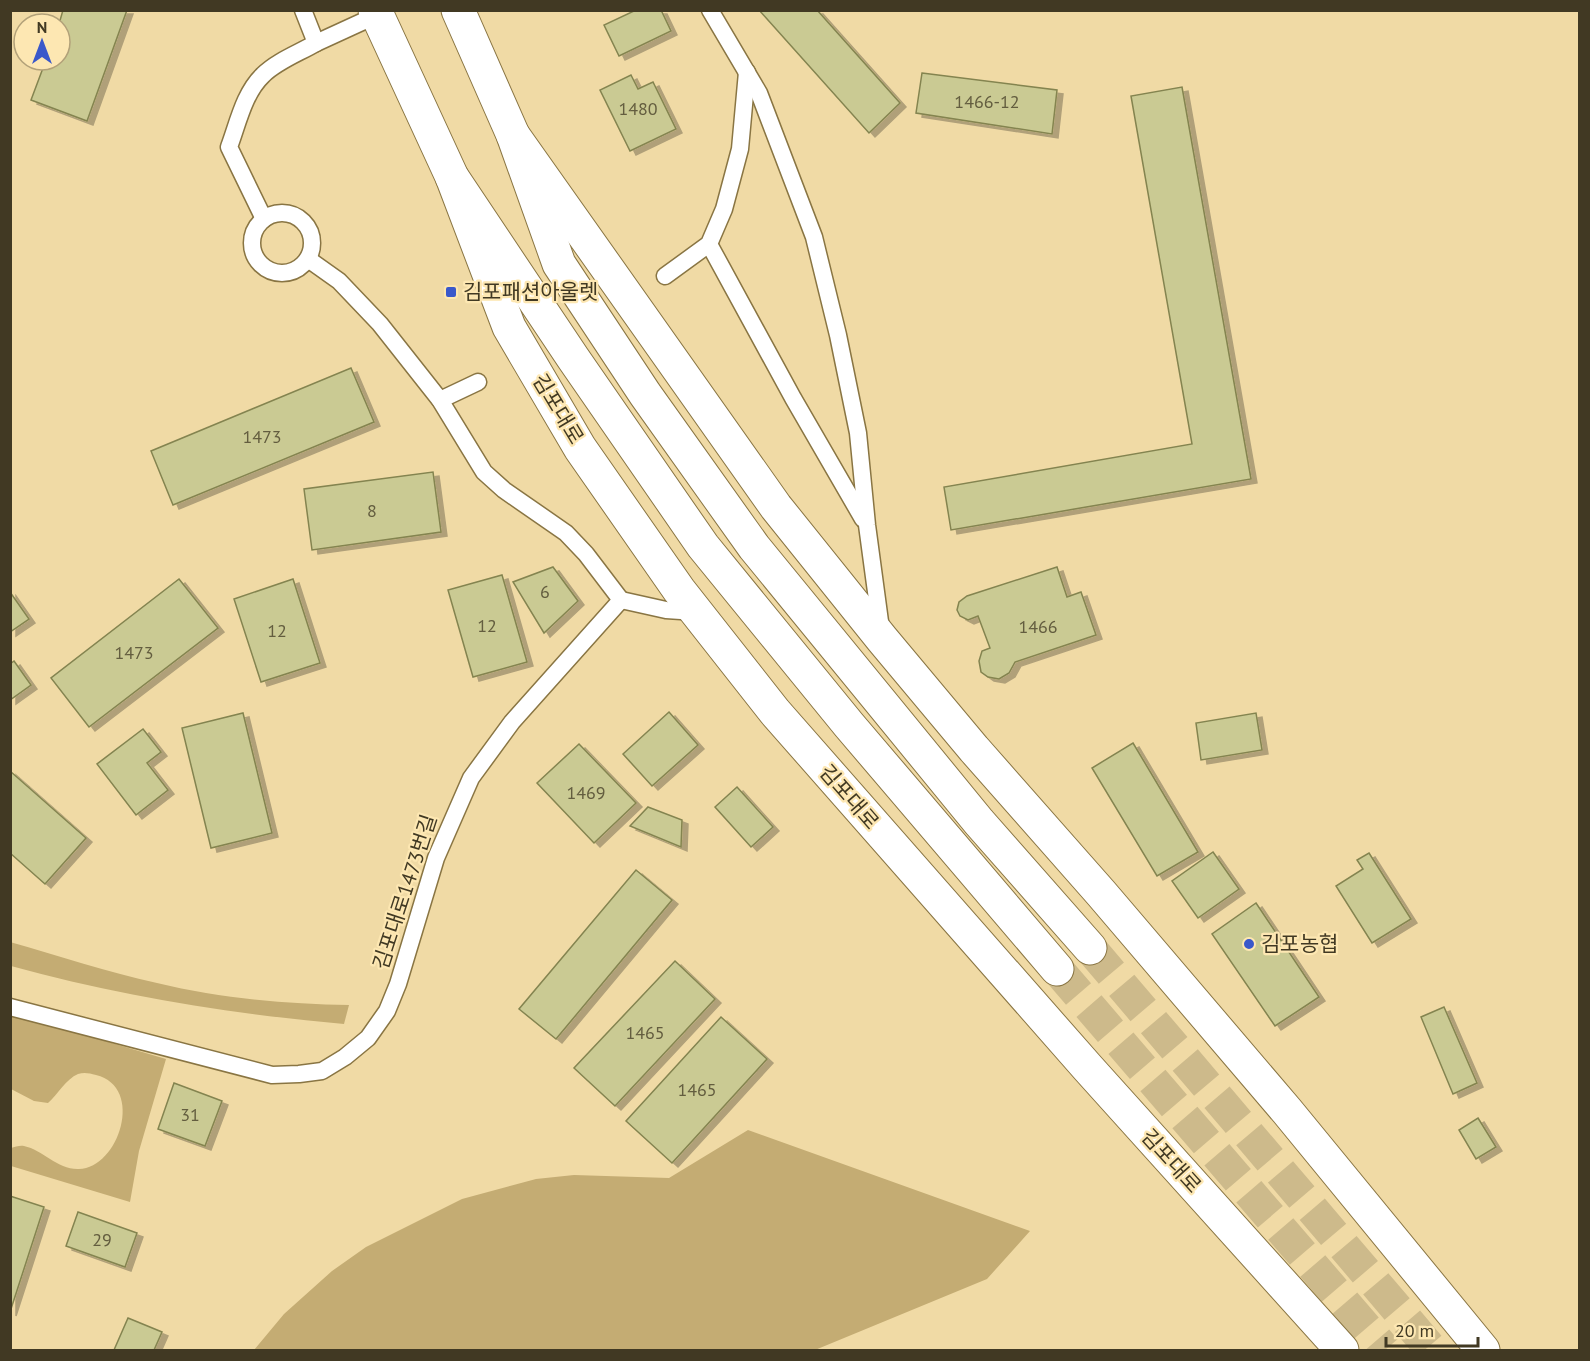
<svg xmlns="http://www.w3.org/2000/svg" width="1590" height="1361" viewBox="0 0 1590 1361" font-family="'PT Sans','Noto Sans KR',sans-serif">
	<style>
		.green { fill: #c4ac73 }
		.building { fill: #caca93; stroke: #848450; stroke-width: 1.5; filter: url(#shadow) }
		.lines { fill: none; stroke-linecap: round; stroke-linejoin: round }
		.primary-tunnel { stroke: #cdba8b; stroke-width: 33; stroke-dasharray: 33 16; stroke-linecap: butt }
		.service-casing { stroke: #897543; stroke-width: 19 }
		.primary-casing { stroke: #897543; stroke-width: 35 }
		.service { stroke: #fff; stroke-width: 16 }
		.primary { stroke: #fff; stroke-width: 33 }
		.poi-dot { fill: #3a58ca; stroke: #fde7b2; stroke-width: 2 }
		.labels { text-anchor: middle; stroke-width: 4.5; stroke-linejoin: round; paint-order: stroke }
		.number-label { font-size: 18px; fill: #635d3f }
		.poi-label { font-size: 21px; fill: #413923; stroke: #fde7b2; text-anchor: start }
		.street-label { font-size: 21px; fill: #413923; stroke: #fde7b2 }
	</style>
	<defs>
		<filter id="shadow"><feDropShadow dx="6" dy="4" stdDeviation="0" flood-color="#0004"/></filter>
	</defs>
	<rect width="100%" height="100%" fill="#f0daa5"/>
	<!-- green -->
	<g class="green">
		<path d="M10,942C59,956 108,972 157,983C219,998 285,1004 349,1005L344,1024C231,1014 120,996 11,966Z"/>
		<path d="M10,1016L37,1021L166,1059L139,1151L130,1202L11,1166V1148C15,1147 20,1145 24,1146C43,1150 58,1170 79,1169C119,1168 145,1087 96,1075C89,1073 84,1072 78,1074C66,1079 58,1094 48,1103L34,1101L11,1089Z"/>
		<path d="M748,1130L1030,1231L987,1279L815,1350H254L284,1314L332,1271L366,1247L462,1199L536,1179L574,1175L669,1178Z"/>
	</g>
	<!-- building -->
	<g class="building">
		<path d="M63,10H127L87,121L31,100L46,60H60L59,24Z"/>
		<path d="M636,10H661L671,31L619,56L604,25Z"/>
		<path d="M759,10H817L900,103L869,133Z"/>
		<path d="M922,73L1057,90L1052,134L916,113Z"/>
		<path d="M631,75L638,89L653,82L676,129L630,151L600,90Z"/>
		<path d="M1182,87L1251,479L951,530L944,487L1192,444L1131,96Z"/>
		<path d="M351,368L374,422L173,505L151,451Z"/>
		<path d="M433,472L441,532L312,550L304,489Z"/>
		<path d="M553,567L578,601L544,633L513,582Z"/>
		<path d="M1057,567L1067,597L1081,592L1096,635L1015,662L1009,673L999,679L988,677L981,672L979,661L982,651L990,648L978,616L968,620L960,616L957,610L959,602L967,596Z"/>
		<path d="M502,575L527,662L473,677L448,590Z"/>
		<path d="M179,579L218,628L89,727L51,678Z"/>
		<path d="M293,579L320,663L261,682L234,599Z"/>
		<path d="M10,592L29,619L10,632Z"/>
		<path d="M14,661L31,685L10,700V664Z"/>
		<path d="M669,712L698,745L652,786L623,754Z"/>
		<path d="M243,713L272,833L211,848L182,728Z"/>
		<path d="M1256,713L1262,750L1201,760L1196,723Z"/>
		<path d="M143,729L161,752L147,763L168,790L136,815L97,764Z"/>
		<path d="M1133,743L1198,852L1157,876L1092,768Z"/>
		<path d="M579,744L636,803L594,843L537,783Z"/>
		<path d="M10,771L86,838L45,884L10,853Z"/>
		<path d="M737,787L773,827L751,847L715,807Z"/>
		<path d="M648,807L682,820L681,847L630,826Z"/>
		<path d="M1213,852L1239,889L1198,918L1172,881Z"/>
		<path d="M1369,853L1411,919L1372,943L1336,886L1363,869L1357,860Z"/>
		<path d="M636,870L672,900L556,1039L519,1009Z"/>
		<path d="M1256,903L1319,997L1275,1026L1212,934Z"/>
		<path d="M675,961L715,999L615,1106L574,1068Z"/>
		<path d="M1444,1007L1477,1083L1453,1094L1421,1017Z"/>
		<path d="M721,1017L767,1059L672,1163L626,1121Z"/>
		<path d="M174,1083L222,1101L205,1146L158,1129Z"/>
		<path d="M1478,1118L1496,1147L1476,1159L1459,1130Z"/>
		<path d="M10,1196L44,1207L10,1312Z"/>
		<path d="M78,1212L137,1233L125,1267L66,1246Z"/>
		<path d="M128,1318L162,1332L154,1350H114Z"/>
	</g>
	<g class="lines">
		<!-- primary-tunnel -->
		<g class="primary-tunnel">
			<path d="M1090,948L1432,1350"/>
			<path d="M1057,969L1385,1350"/>
		</g>
		<!-- service casing -->
		<g class="service-casing">
			<g id="service">
				<path d="M710,10L759,93L814,237L838,335L858,433L867,525L881,629"/>
				<path d="M316,43L377,15"/>
				<circle cx="282" cy="243" r="30"/>
				<path d="M264,219L229,147C238,123 244,93 263,75C277,61 299,53 316,43L303,10"/>
				<path d="M709,244L793,398L863,519"/>
				<path d="M665,276L709,244L724,209L740,149L747,72"/>
				<path d="M440,400L478,382"/>
				<path d="M621,600L666,610L696,612"/>
				<path d="M10,1007L272,1075L299,1074L322,1071L345,1057L368,1038L387,1011L398,984L436,858L471,778L512,722L621,600L586,554L566,533L504,490L484,472L440,400L380,324L339,281L308,259"/>
			</g>
		</g>
		<!-- primary casing -->
		<g class="primary-casing">
			<g id="primary">
				<path d="M375,10L452,177L573,358L703,546L849,725L1057,969"/>
				<path d="M458,10L513,135L559,264L645,394L754,547L979,822L1090,948"/>
				<path d="M513,135L776,507L882,639L974,749L1101,893L1287,1111L1483,1350"/>
				<path d="M452,177L509,327L580,448L679,590L775,712L1088,1068L1342,1350"/>
			</g>
		</g>
		<!-- service -->
		<use href="#service" class="service"/>
		<!-- primary -->
		<use href="#primary" class="primary"/>
	</g>
	<!-- markers -->
	<g class="poi-dot">
		<rect x="445" y="286" width="12" height="12" rx="3"/>
		<circle cx="1249" cy="944" r="6"/>
	</g>
	<g class="labels">
		<!-- number labels -->
		<g class="number-label">
			<text x="987" y="108">1466-12</text>
			<text x="638" y="115">1480</text>
			<text x="262" y="443">1473</text>
			<text x="372" y="517">8</text>
			<text x="545" y="598">6</text>
			<text x="487" y="632">12</text>
			<text x="1038" y="633">1466</text>
			<text x="277" y="637">12</text>
			<text x="134" y="659">1473</text>
			<text x="586" y="799">1469</text>
			<text x="645" y="1039">1465</text>
			<text x="697" y="1096">1465</text>
			<text x="190" y="1121">31</text>
			<text x="102" y="1246">29</text>
		</g>
		<!-- poi labels -->
		<g class="poi-label">
			<text x="463" y="299">김포패션아울렛</text>
			<text x="1261" y="951">김포농협</text>
		</g>
		<!-- street labels -->
		<g class="street-label">
			<text transform="translate(558 409) rotate(59)" y="7">김포대로</text>
			<text transform="translate(849 797) rotate(49)" y="7">김포대로</text>
			<text transform="translate(405 892) rotate(-72)" y="7">김포대로1473번길</text>
			<text transform="translate(1171 1161) rotate(48)" y="7">김포대로</text>
		</g>
	</g>
	<!-- border -->
	<rect width="1590" height="1361" fill="none" stroke="#413923" stroke-width="24"/>
	<!-- north arrow -->
	<g transform="translate(42 42)"><circle r="28" fill="#fde7b2" stroke="#b2a179" stroke-width="1.5"/>
	<path d="M0-4.5L10 22L0 15L-10 22Z" fill="#3a58ca"/>
	<text y="-9" font-size="16" font-weight="bold" text-anchor="middle" fill="#413923">N</text>
	</g>
	<!-- scale -->
	<path d="M1386 1337v9h92v-9" fill="none" stroke="#413923" stroke-width="3"/>
	<text x="1395" y="1337" font-size="18" fill="#413923" stroke="#fde7b2" stroke-width="4.5" paint-order="stroke">20 m</text>
</svg>
